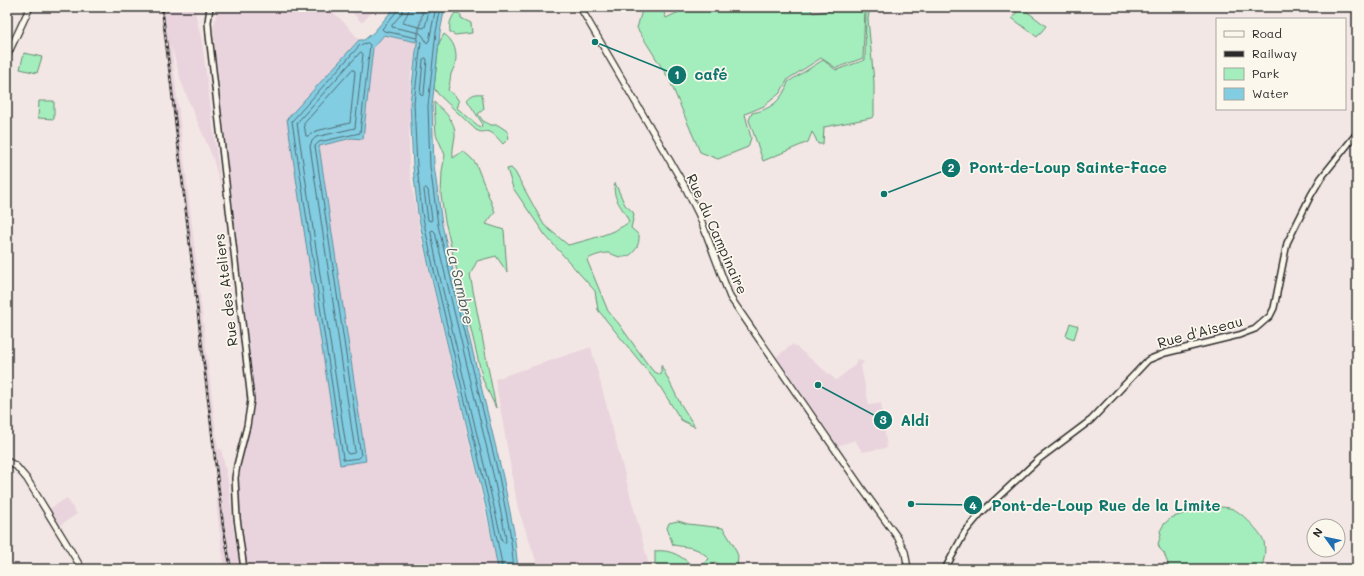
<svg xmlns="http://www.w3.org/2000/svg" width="1364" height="576" viewBox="0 0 1364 576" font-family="Mali,sans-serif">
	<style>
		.built { fill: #e9d4dd }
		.green { fill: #a4eebd; stroke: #688c74 }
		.water { fill: #82cde2; stroke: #5f8c99 }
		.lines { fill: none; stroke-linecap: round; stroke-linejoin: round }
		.shore { stroke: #4e6c74; stroke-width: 1 }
		.tertiary-casing { stroke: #2b2b2b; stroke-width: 8 }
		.secondary-casing { stroke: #2b2b2b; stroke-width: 8 }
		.tertiary { stroke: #fbf7ec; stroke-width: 5 }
		.secondary { stroke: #fbf7ec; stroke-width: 5.5 }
		.rail-casing { stroke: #2b2b2b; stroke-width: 2.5 }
		.rail { stroke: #fbf7ec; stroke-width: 1; stroke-dasharray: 3; stroke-linecap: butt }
		.labels { text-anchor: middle; stroke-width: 3.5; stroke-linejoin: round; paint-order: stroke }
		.street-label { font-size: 14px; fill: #2b2b2b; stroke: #fbf7ec }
		.water-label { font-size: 15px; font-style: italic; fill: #455c62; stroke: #fbf7ec }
		.leader { fill: none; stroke: #0f766e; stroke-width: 1.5 }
		.callout-dot { fill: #0f766e; stroke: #fbf7ec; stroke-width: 1.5 }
		.mark-label { font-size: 12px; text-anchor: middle; font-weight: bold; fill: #fff }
		.callout-label { font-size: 15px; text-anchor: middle; font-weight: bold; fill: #0f766e; stroke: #fbf7ec; stroke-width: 3.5; stroke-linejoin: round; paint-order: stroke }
	</style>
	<rect width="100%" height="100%" fill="#f3e7e5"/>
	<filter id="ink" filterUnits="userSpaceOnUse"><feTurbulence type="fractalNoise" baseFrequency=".025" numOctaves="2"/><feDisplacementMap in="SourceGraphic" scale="8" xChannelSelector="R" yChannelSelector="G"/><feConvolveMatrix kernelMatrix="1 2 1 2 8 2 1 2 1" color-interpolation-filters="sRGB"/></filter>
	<g filter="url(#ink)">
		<!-- built -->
		<g class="built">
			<path d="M160,7H194L202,42L221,187L212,156L189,102L181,81L171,45L218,449H221L228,480L235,539L242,569H225L222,550L217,510L216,473Z"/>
			<path d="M220,7H327L346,24L359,40L288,120L340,465L366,461L319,146L352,138L363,139L373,48L384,35L417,43L410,81L409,167L420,233L496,557V569H247L244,555L238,483L239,466L255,403L213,30L216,15Z"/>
			<path d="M347,7H377L362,23Z"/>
			<path d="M793,344L836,380L855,365L857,359L864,362L861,366L869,405L881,403L887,448L862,452L855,440L838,446L776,357Z"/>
			<path d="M591,347L650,569H539L518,509L495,379Z"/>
			<path d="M67,498L77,514L59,526L49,509Z"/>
		</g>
		<!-- green -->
		<g class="green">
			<path d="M643,7H662L666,18L689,7H809L813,13L834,10L837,7H865L863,58L836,68L821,58L788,79L780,93L764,106L745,114L751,138L748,147L718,159L700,152L669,79L637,28Z"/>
			<path d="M866,7H870L868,19L874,82V116L871,118L824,127L823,144H818L815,137L812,132L808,142L763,161L749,120L752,113C770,110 783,100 788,82L823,60L836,70L865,60Z"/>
			<path d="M1021,7L1046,26L1037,37L1012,18Z"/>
			<path d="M455,13H458L461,15V18L471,23L472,33L455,35L450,32C449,24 450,20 455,13Z"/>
			<path d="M444,34C454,41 458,52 455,65C454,68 452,71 451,74C450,79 450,84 448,90L457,98L459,102L457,108L481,128L482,123L467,100C471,95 475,93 482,94L484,109L478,114L483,121L491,125H498L507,131L509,138L503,144C500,141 495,134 490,132C485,130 483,134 476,130L438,94L434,88L439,43Z"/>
			<path d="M24,53L42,57L37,73L20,69Z"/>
			<path d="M39,101H54V119L38,118Z"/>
			<path d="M434,102C444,111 456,121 455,136C454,144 452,150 453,158L463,151L471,158L476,164L495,212L486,224L504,230L507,272L496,256L477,261L470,275L496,408L483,380L445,221L441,195L442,171L445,155L436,134Z"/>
			<path d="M511,168L515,172L544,225L568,245C585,241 616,233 629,222C624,208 611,199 615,183L625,205L633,212L634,215L631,228L639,235C640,245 634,256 624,257C618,258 614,254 608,253C603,253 591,256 587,260L608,311L619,324L646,362L653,371L661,375V365L680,403L695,427L681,420L659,385L598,310L595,291L545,235L513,188L507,169Z"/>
			<path d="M1070,323L1078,326L1074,339L1066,336Z"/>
			<path d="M1202,507C1212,507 1223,506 1233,509C1241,512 1263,534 1264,542C1266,551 1264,561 1261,569H1168V564L1164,553L1160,549L1158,544L1161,535L1160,531L1164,524L1171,518Z"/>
			<path d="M678,521L688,524L723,528L734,546L738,556L737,569H727L715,562L711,566L710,569H655V551C672,549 682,557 694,567L700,566L709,559C698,546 689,548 673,545L667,528L669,523Z"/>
		</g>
		<!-- water -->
		<g class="water">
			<path d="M395,7H423L416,42L384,35L373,48L363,139L352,138L319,146L366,461L340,465L287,119L359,40H364L374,32Z"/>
			<path d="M424,7H445L440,32L432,106L434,165L442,225L503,477L514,532L518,569H498L488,516L429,267L418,214L413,167L410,103L417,43Z"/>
		</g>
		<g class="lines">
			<!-- shore -->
			<g class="shore">
				<path d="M398,7L397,11L382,29L384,31L417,38L421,42L414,103L417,167L422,213L433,266L492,515L501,559L502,569"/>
				<path d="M403,7L402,13L392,25V27L420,33L423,36L427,43L429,41L436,7"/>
				<path d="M409,7C409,14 404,18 403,23L423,28L425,27L430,7"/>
				<path d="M441,7L436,32L428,106L430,166L438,225L499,477L510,532L514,569"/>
				<path d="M368,43L370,45L360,133L319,142L315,146L361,456L359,458L344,460L343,458L292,121L360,45Z"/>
				<path d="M361,52L363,54L355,128L316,137L312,141L310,146L355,451L354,453L349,454L347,453L297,123Z"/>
				<path d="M426,58L427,60L424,94L422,96L420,94L423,60Z"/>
				<path d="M352,70H354L355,72L350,123L316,131L308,136H306L304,124Z"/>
				<path d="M426,188L428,190L432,219L431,221L428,220L424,190Z"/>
				<path d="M431,231L433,230L435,232L494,478L505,533L506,541L505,543L502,541L437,265Z"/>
			</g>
			<!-- tertiary casing -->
			<g class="tertiary-casing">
				<g id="tertiary">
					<path d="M210,7L208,22L209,35L251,400L247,426L237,465L235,478L237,518L244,569"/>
					<path d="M945,569L965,532L981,513L1039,459L1091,420L1148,360L1165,353L1239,335L1255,329L1270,316L1274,308L1287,243L1311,195L1321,178L1357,133"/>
				</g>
			</g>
			<!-- secondary casing -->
			<g class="secondary-casing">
				<g id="secondary">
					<path d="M580,7L684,185L699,215L730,297L863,490L898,538L905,552L908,569"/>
					<path d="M7,56L30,7"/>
					<path d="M7,461L16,466L27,479L82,569"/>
				</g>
			</g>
			<!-- tertiary -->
			<use href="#tertiary" class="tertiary"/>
			<!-- secondary -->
			<use href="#secondary" class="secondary"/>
			<!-- rail casing -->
			<g class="rail-casing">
				<path id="rail" d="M162,7L216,467L223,526L231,569"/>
			</g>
			<!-- rail -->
			<use href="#rail" class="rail"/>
		</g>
	</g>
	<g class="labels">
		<!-- street labels -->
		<g class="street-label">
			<text transform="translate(717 234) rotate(66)" y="5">Rue du Campinaire</text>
			<text transform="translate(226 290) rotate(-97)" y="5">Rue des Ateliers</text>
			<text transform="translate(1200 332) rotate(-15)" y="5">Rue d'Aiseau</text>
		</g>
		<!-- water labels -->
		<g class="water-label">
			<text transform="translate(460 286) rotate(77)" y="5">La Sambre</text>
		</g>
	</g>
	<!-- callouts -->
	<path class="leader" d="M595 42L677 75M884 194L951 168M818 385L883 420M911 504L973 505"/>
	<g class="callout-dot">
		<circle cx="595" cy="42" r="4"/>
		<circle cx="884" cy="194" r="4"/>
		<circle cx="818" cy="385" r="4"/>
		<circle cx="911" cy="504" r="4"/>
		<circle cx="677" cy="75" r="10"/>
		<circle cx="951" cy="168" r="10"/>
		<circle cx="883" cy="420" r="10"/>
		<circle cx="973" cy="505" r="10"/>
	</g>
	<g class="mark-label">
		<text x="677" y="79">1</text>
		<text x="951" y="172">2</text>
		<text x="883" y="424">3</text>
		<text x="973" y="510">4</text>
	</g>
	<g class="callout-label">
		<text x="711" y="80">café</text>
		<text x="1068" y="173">Pont-de-Loup Sainte-Face</text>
		<text x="915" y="426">Aldi</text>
		<text x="1106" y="511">Pont-de-Loup Rue de la Limite</text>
	</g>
	<!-- margin -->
	<rect width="1364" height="576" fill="none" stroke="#fbf7ec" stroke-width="24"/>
	<rect x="12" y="12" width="1340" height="552" fill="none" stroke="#2b2b2b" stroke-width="1.5" filter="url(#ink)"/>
	<!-- legend -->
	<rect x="1216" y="18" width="130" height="92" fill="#fbf7ec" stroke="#a8a59f"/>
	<rect x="1224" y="31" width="20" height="6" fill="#fbf7ec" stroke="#a8a59f"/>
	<text x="1252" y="38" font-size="12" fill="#2b2b2b">Road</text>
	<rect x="1224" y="51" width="20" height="6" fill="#2b2b2b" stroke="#a8a59f"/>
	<text x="1252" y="58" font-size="12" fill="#2b2b2b">Railway</text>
	<rect x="1224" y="68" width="20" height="12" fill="#a4eebd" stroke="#a8a59f"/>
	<text x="1252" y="78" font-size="12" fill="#2b2b2b">Park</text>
	<rect x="1224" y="88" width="20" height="12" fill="#82cde2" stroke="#a8a59f"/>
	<text x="1252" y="98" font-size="12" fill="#2b2b2b">Water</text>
	<!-- north arrow -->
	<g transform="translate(1326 538) rotate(303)"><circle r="19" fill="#fbf7ec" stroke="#a8a59f"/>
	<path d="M0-3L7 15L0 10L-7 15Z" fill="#1f6fb2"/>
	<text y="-6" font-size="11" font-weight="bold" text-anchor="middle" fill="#2b2b2b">N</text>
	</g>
</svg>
